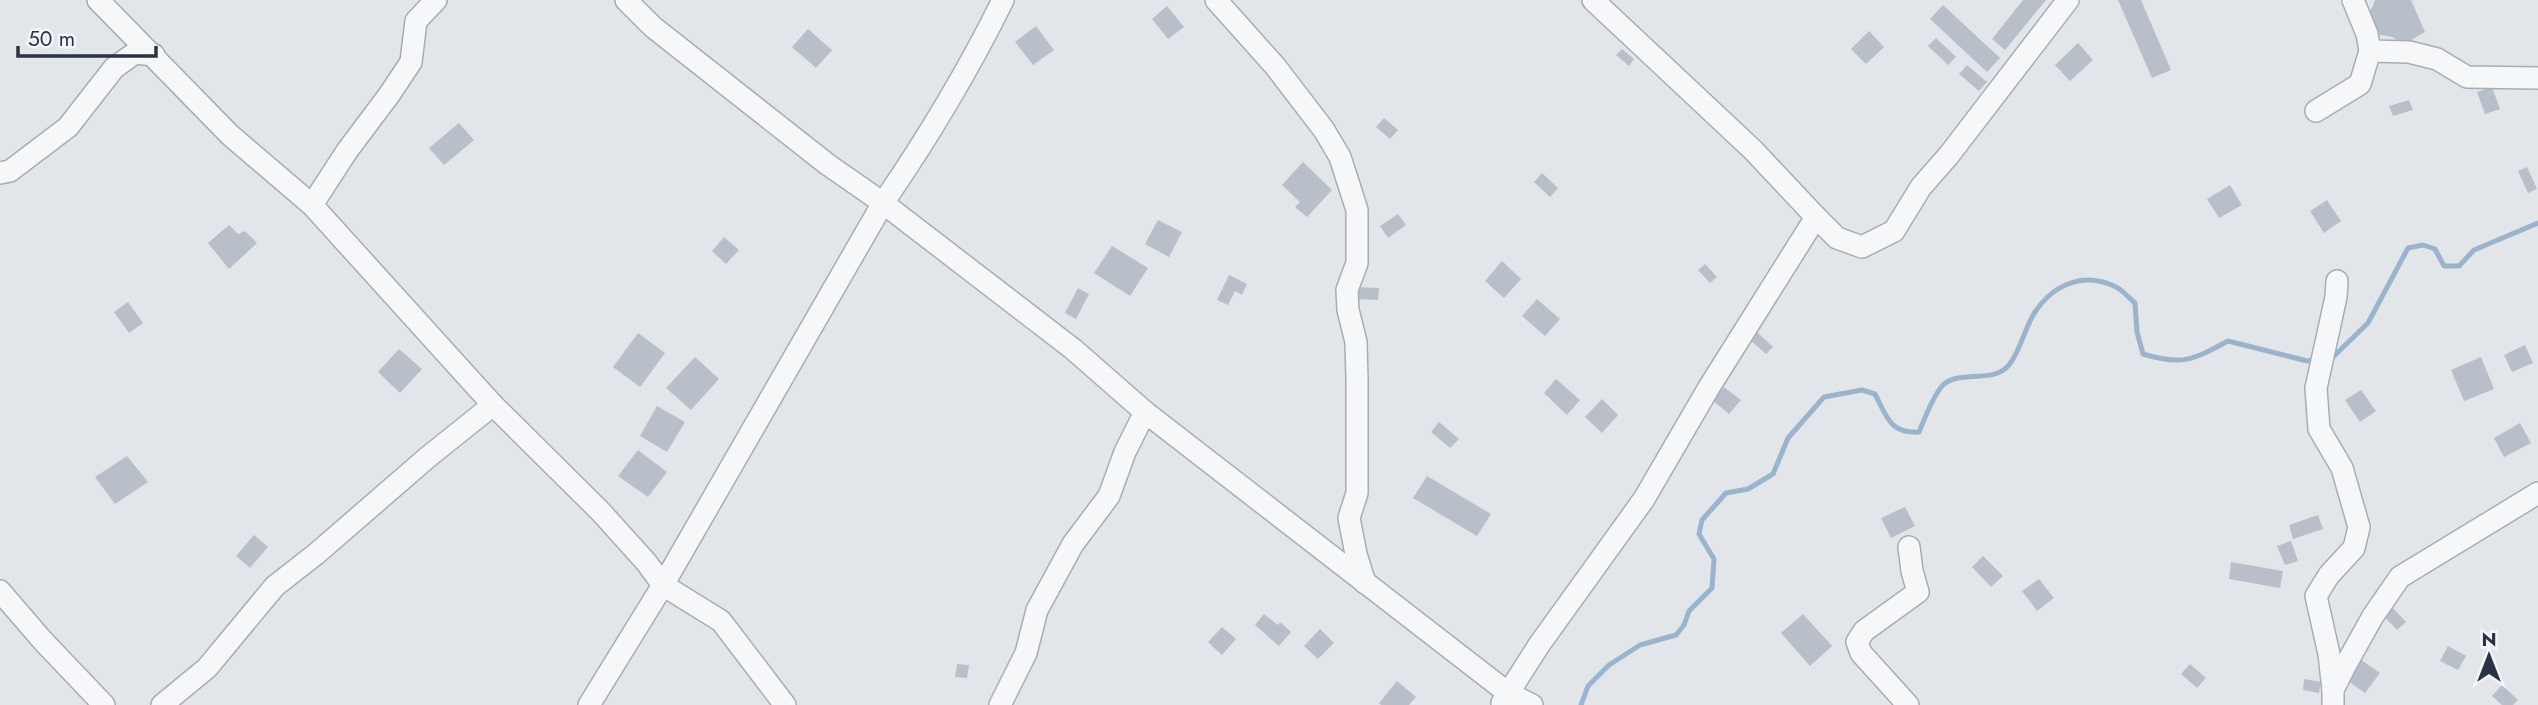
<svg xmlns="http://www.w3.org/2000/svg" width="2538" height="705" viewBox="0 0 2538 705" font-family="Jost,sans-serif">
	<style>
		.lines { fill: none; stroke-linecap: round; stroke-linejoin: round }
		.stream { stroke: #9cb3cc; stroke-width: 5 }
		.building { fill: #b9bfc9 }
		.minor-casing { stroke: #a7adb6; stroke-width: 24 }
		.minor { stroke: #f5f7f9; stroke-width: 21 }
	</style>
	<rect width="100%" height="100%" fill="#e2e6eb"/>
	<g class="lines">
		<!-- stream -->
		<g class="stream">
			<path d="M2330,357L2334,356L2368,323L2408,248L2423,245L2435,249L2444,266H2459L2474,250L2538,223"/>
			<path d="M1581,705L1588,686L1609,665L1640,645L1676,635L1684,625L1689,611L1712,588L1714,559L1699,534L1702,520L1726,493L1748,489L1773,474L1788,438L1824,397L1862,390L1875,394C1887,417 1890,434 1919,432C1924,420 1934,393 1944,384C1962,370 1993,384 2009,365C2021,350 2025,327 2035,312C2054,284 2083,272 2114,286C2122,289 2129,298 2135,303L2137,332L2143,354C2182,366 2193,360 2228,341L2307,361L2317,359"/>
		</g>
	</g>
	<!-- building -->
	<g class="building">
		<path d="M2023,0H2046L2005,50L1992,39Z"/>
		<path d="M2118,0H2141L2171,70L2152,78Z"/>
		<path d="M2375,0H2411L2425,32L2404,44L2392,37L2375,34L2365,15L2372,8Z"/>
		<path d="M1943,5L2000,58L1987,72L1930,19Z"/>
		<path d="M1167,6L1184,27L1168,39L1152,19Z"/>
		<path d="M1036,26L1054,50L1033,65L1015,42Z"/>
		<path d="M808,29L832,50L816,68L792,47Z"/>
		<path d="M1869,31L1884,47L1866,64L1851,49Z"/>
		<path d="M1936,38L1956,57L1948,65L1928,46Z"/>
		<path d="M2078,43L2093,60L2070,81L2055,65Z"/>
		<path d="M1622,49L1634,59L1629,66L1616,55Z"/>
		<path d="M1967,65L1987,82L1979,91L1959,74Z"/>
		<path d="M2492,87L2500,109L2485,114L2477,92Z"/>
		<path d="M2409,100L2413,110L2393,116L2389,106Z"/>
		<path d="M1384,118L1398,130L1390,139L1376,127Z"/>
		<path d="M459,123L474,140L444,165L429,148Z"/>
		<path d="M1303,162L1332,190L1307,217L1295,207L1300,202L1282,185Z"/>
		<path d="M2527,167L2537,189L2528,193L2518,171Z"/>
		<path d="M1542,173L1558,188L1550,197L1534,182Z"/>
		<path d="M2230,185L2242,205L2219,218L2207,199Z"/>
		<path d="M2327,200L2341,221L2324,233L2310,211Z"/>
		<path d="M1398,214L1406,225L1388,238L1380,226Z"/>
		<path d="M1158,220L1182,232L1169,257L1145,244Z"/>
		<path d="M229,225L238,234L245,231L257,243L229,269L208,243Z"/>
		<path d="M724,237L739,250L726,264L712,251Z"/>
		<path d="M1112,246L1148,268L1130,296L1094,273Z"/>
		<path d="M1502,261L1521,279L1504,298L1485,281Z"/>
		<path d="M1705,264L1717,277L1710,283L1698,270Z"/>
		<path d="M1229,275L1247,284L1242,295L1235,291L1228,305L1217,300Z"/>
		<path d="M1355,287L1379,288L1378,300L1354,299Z"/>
		<path d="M1078,288L1089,294L1076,319L1065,313Z"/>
		<path d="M1537,299L1560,319L1545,336L1522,316Z"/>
		<path d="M128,302L143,323L129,333L114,312Z"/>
		<path d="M1757,332L1773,347L1766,354L1750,340Z"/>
		<path d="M638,333L665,353L640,387L613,367Z"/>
		<path d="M2525,345L2533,363L2512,372L2504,355Z"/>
		<path d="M399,349L422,369L400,393L378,372Z"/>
		<path d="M695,357L719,379L691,410L666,388Z"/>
		<path d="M2481,357L2494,389L2464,401L2451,370Z"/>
		<path d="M1556,379L1580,400L1567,415L1544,393Z"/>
		<path d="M1724,387L1741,400L1729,414L1713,401Z"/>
		<path d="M2361,390L2376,411L2360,422L2345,400Z"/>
		<path d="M1602,399L1618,415L1602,433L1585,417Z"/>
		<path d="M657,406L685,422L667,452L640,436Z"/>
		<path d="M1439,422L1459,439L1450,448L1431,432Z"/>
		<path d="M2520,423L2531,443L2504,457L2494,438Z"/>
		<path d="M638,450L667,472L648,497L618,476Z"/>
		<path d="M127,456L148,482L115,504L95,477Z"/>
		<path d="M1427,476L1491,514L1477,536L1413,498Z"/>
		<path d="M1905,507L1915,526L1891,538L1881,518Z"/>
		<path d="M2318,515L2323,529L2293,539L2289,525Z"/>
		<path d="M254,535L268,547L250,568L236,556Z"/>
		<path d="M2291,541L2298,561L2285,565L2277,546Z"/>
		<path d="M1983,556L2003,576L1991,587L1972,567Z"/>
		<path d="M2231,562L2283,571L2280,588L2229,579Z"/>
		<path d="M2039,579L2054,598L2037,611L2022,591Z"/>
		<path d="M2393,608L2406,622L2397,630L2384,616Z"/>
		<path d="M1264,614L1278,625L1280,622L1291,632L1279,646L1255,625Z"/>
		<path d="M1803,614L1832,646L1810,666L1781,633Z"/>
		<path d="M1222,627L1236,639L1222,655L1208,642Z"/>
		<path d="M1320,629L1334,643L1318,659L1304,646Z"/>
		<path d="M2448,646L2466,656L2458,670L2440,661Z"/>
		<path d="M2358,658L2380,673L2365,693L2344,678Z"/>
		<path d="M957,664L969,665L967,678L955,677Z"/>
		<path d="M2190,664L2206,678L2197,688L2181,674Z"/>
		<path d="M2304,679L2321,682L2319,693L2303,690Z"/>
		<path d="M1397,681L1416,697L1409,705H1381L1379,703Z"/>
		<path d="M2502,685L2518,700L2513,705H2502L2492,696Z"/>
	</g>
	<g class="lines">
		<!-- minor casing -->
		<g class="minor-casing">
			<g id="minor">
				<path d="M98,0L230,135L312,205L493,405L600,511L646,562L663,585L721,621L785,705"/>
				<path d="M626,0L653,27L827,164L883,203L1073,349L1145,412L1508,693L1532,705"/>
				<path d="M1216,0L1275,66L1324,130L1340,157L1357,210V263L1347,290L1348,310L1356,342L1357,378V493L1349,518L1356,554L1365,583"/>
				<path d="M1593,0L1753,150L1816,217"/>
				<path d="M2370,51L2409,52L2437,59L2467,77L2538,78"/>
				<path d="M2316,111L2360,84L2370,51L2367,34L2353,0"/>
				<path d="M0,173L10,171L68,127L114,68L135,53L154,55"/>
				<path d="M312,205L347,151L389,95L411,62L416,21L436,0"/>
				<path d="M0,591L43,641L104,705"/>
				<path d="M2333,690L2329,654L2316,596L2329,575L2354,548L2359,527L2342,468L2319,429L2316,388L2336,297L2337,281"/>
				<path d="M1502,703L1539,645L1644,499L1708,389L1816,217L1837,238L1862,247L1894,231L1921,187L1949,155L2068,0"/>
				<path d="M162,705L207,668L275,586L316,554L428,457L493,405"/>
				<path d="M589,705L663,585L883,203C929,136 967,73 1003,0"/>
				<path d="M1000,705L1026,653L1037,610L1073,544L1109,496L1125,452L1145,412"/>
				<path d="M1908,705L1861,653L1857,642L1864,631L1918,592L1912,571L1909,547"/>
				<path d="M2333,705V690L2344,668L2373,616L2400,577L2538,493"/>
			</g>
		</g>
		<!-- minor -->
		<use href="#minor" class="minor"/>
	</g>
	<!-- north arrow -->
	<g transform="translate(2489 656)" stroke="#f2f5f8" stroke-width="5" paint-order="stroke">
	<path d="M0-5L12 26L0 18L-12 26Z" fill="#293344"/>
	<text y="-10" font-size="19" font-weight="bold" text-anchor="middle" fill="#293344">N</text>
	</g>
	<!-- scale -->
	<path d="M18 46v10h138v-10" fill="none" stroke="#293344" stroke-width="3.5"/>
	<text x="28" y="46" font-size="21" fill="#293344" stroke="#f2f5f8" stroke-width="5" paint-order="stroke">50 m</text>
</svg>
